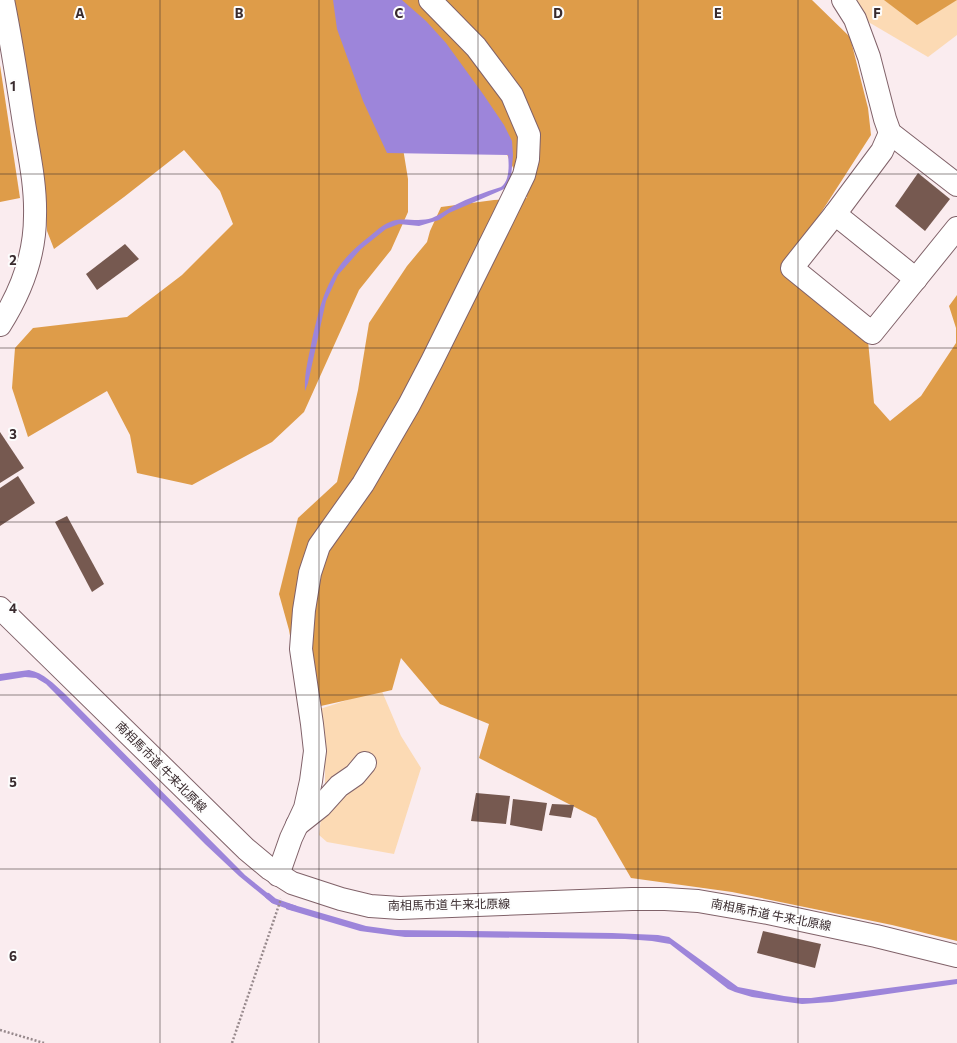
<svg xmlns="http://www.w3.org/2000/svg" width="957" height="1043" viewBox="0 0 957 1043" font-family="Commissioner,'Noto Sans JP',sans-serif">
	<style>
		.green { fill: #fcdab4 }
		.forest { fill: #de9c49 }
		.water { fill: #9d85da }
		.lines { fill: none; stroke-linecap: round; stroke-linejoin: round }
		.stream { stroke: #9d85da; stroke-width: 6 }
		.building { fill: #765950 }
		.minor-casing { stroke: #806269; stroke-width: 24 }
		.path { stroke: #97898c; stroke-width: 2.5; stroke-dasharray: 2 2; stroke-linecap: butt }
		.minor { stroke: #fff; stroke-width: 22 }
		.grid { fill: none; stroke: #392b2e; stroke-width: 1; stroke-opacity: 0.55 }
		.labels { text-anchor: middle; stroke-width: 4; stroke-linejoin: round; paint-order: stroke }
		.street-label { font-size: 12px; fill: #392b2e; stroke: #fdfdfd }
		.grid-label { font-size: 13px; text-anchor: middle; font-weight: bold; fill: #392b2e; stroke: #fdfdfd; stroke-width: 4; stroke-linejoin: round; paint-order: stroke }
	</style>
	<rect width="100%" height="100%" fill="#faecef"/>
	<!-- green -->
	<g class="green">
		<path d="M831,0H957V35L928,57Z"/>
		<path d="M381,689L401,736L421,768L394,854L327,842L319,835L325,784V747L320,709Z"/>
	</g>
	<!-- forest -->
	<g class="forest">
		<path d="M9,0H812L850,37L868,108L871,135L786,267L868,341L874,403L890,421L921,396L956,343V328L949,306L957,295V941L892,925L732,892L631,878L596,818L479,758L489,724L440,704L401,658L392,690L303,710L289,630L279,594L298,518L337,482L358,390L369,323L407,266L427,242L430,231L441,207L494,200L527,198L498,135L400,130L408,179V212L391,250L359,290L304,412L272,442L192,485L137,473L130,435L107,391L28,437L12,388L15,348L33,328L127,317L182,275L233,224L220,191L184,150L124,197L54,249L47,231L45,201Z"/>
		<path d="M884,0H957L917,25Z"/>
		<path d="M0,65L20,198L0,202Z"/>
	</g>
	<!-- water -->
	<g class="water">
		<path d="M333,0H402L426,21L446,43L483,94L504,125L512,141L513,155L511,178L508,186L502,190L449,213L439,220L419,226L399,224L386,229L361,249L338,275L326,301L308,383L305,391C304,375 308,360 311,345C321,298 329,266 370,236C376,231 382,225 390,222C401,216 417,223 432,218C439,215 446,210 453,206C469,198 484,192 501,187C510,181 509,164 508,155L387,153L363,101L337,29Z"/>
		<path d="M29,670C44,673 54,684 65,694L245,875L275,899L272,903L239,876L205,844L46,684L36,678L25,677L0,681V674Z"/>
		<path d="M287,903L366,926L395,930L612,933L658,935L669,937L738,987L784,996L800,998H811L957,979V984L832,1002L802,1004L752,997L735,992L728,989L670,944L652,941L625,939L456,937H405L360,931L286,909Z"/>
	</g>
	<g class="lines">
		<!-- stream -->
		<path class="stream" d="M268,896L274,901L294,908"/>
	</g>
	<!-- building -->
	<g class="building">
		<path d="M918,173L950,199L925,231L895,206Z"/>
		<path d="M125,244L139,259L97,290L86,274Z"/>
		<path d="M0,432L24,468L0,483Z"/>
		<path d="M18,476L35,503L0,526V488Z"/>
		<path d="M67,516L104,584L92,592L55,522Z"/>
		<path d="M476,793L510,796L506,824L471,821Z"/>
		<path d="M513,799L547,803L542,831L510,825Z"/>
		<path d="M552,804L574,805L571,818L549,815Z"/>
		<path d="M763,931L821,944L815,968L757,953Z"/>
	</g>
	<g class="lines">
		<!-- minor casing -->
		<g class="minor-casing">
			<g id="minor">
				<path d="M843,0L855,19L869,57L885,119L890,133L957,185"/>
				<path d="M890,133L882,151L835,214L792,268L872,333L957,228"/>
				<path d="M835,214L916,279"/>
				<path d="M0,325C21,292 35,256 35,216C36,183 28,150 23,117C17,78 11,39 3,0"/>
				<path d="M0,608L246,849L270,869L292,883L341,899L370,906L400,908L632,899H665L698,901L768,913L876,936L957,956"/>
				<path d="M297,825L321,806L339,786L355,775L365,763"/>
				<path d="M278,875L291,838L305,808L311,781L315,751L312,724L301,649L304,610L310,573L319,546L363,484L409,405L432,361L503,218L524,175L528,159L529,135L512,95L476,47L430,0"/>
			</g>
		</g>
		<!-- path -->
		<g class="path">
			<path d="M0,1030L44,1043"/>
			<path d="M232,1043L281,899"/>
		</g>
		<!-- minor -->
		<use href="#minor" class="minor"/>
	</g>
	<!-- grid -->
	<path class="grid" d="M160,0V1043M319,0V1043M478,0V1043M638,0V1043M798,0V1043M0,174H957M0,348H957M0,522H957M0,695H957M0,869H957"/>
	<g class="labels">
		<!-- street labels -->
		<g class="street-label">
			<text transform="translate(161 767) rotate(45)" y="4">南相馬市道 牛来北原線</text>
			<text transform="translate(449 905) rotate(-1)" y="4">南相馬市道 牛来北原線</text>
			<text transform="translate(771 915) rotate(11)" y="4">南相馬市道 牛来北原線</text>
		</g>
	</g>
	<g class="grid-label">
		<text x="80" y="18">A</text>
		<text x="239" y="18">B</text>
		<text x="399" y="18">C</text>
		<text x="558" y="18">D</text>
		<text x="718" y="18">E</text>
		<text x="877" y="18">F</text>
		<text x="13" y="91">1</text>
		<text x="13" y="265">2</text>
		<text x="13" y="439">3</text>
		<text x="13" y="613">4</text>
		<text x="13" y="787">5</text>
		<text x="13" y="961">6</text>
	</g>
</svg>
